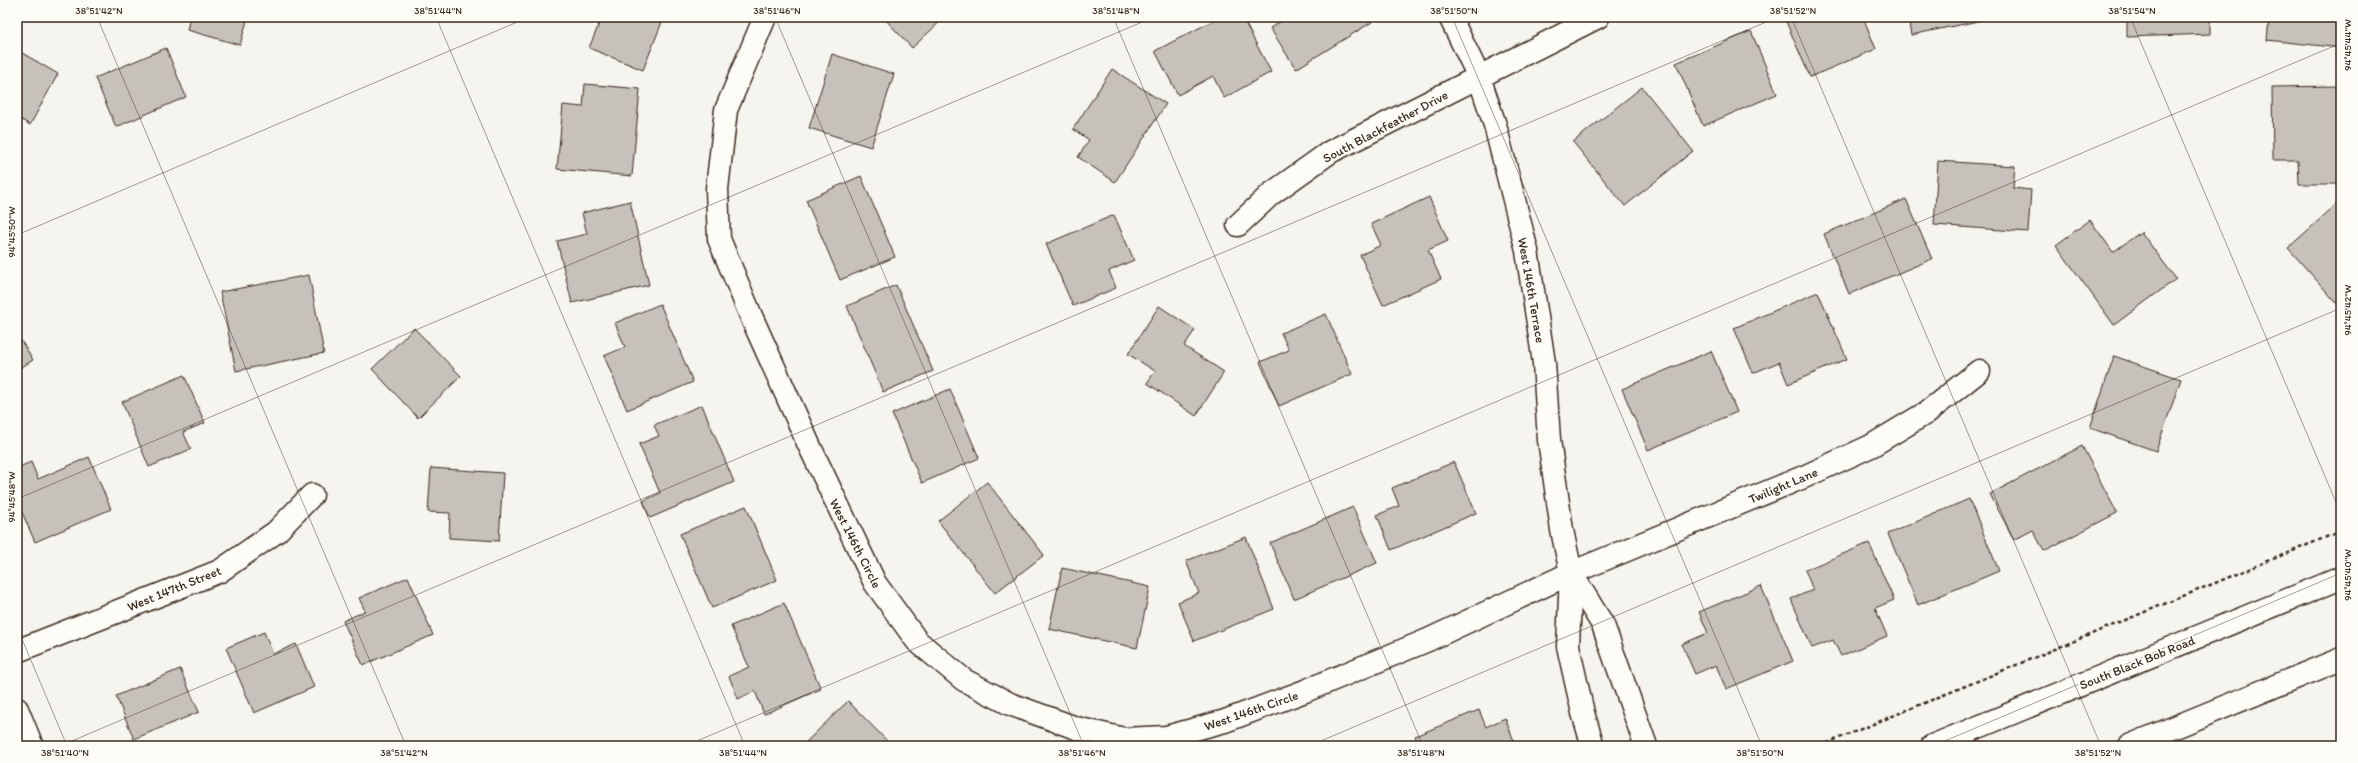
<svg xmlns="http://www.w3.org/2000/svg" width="2358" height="763" viewBox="0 0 2358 763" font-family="Itim,sans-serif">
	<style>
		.building { fill: #c7c1bb; stroke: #3b2a1e }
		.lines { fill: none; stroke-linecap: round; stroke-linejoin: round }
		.street-casing { stroke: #3b2a1e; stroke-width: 25 }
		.secondary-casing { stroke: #3b2a1e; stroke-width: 25 }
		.path { stroke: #3b2a1e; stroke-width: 2.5; stroke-dasharray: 4 3; stroke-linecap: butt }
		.street { stroke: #fdfcf7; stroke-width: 22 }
		.secondary { stroke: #fdfcf7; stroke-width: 22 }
		.ticks { fill: none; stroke: #3b2a1e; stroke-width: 1; stroke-opacity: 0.45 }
		.labels { text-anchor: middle; stroke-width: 4; stroke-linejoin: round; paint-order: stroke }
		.street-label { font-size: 13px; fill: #3b2a1e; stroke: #fdfcf7 }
		.neatline { fill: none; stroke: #3b2a1e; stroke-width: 1.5 }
		.ticks-label { font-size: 10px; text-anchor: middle; fill: #3b2a1e }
	</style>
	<rect width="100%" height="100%" fill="#f5f4ee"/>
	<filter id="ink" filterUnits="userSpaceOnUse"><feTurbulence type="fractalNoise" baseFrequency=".025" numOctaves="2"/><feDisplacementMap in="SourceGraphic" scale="8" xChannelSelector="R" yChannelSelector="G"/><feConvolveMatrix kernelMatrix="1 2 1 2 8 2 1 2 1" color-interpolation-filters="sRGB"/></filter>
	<g filter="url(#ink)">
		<!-- building -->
		<g class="building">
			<path d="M190,17H248L240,45L187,30Z"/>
			<path d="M602,17H664L643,70L589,48Z"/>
			<path d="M883,17H945L912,48Z"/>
			<path d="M1220,17H1242L1271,72L1224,98L1213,76L1178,95L1155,51Z"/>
			<path d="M1288,17H1369L1372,22L1296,69L1270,28Z"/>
			<path d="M1784,17H1863L1876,49L1810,77Z"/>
			<path d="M1908,17H1983V20L1911,35Z"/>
			<path d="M2127,17H2210V34L2127,37Z"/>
			<path d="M2250,17H2341V48L2267,40L2269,19Z"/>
			<path d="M1751,31L1777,94L1703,126L1676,63Z"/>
			<path d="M166,48L186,97L116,127L95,78Z"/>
			<path d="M17,50L58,74L30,125L17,117Z"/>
			<path d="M832,54L894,74L871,147L809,128Z"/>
			<path d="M1112,69L1166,104L1115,182L1078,157L1089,140L1073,129Z"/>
			<path d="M585,84L640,89L632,176L557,169L563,105L583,107Z"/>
			<path d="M2341,86V184H2299L2298,160H2273L2272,87Z"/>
			<path d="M1642,87L1693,151L1625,206L1573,142Z"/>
			<path d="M1938,161L2015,166L2013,188L2031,190L2028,232L1934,225Z"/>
			<path d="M861,176L895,257L840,280L806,200Z"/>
			<path d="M1429,197L1448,241L1428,250L1441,279L1383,305L1360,255L1381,245L1371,224Z"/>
			<path d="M1906,199L1932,259L1849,294L1824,234Z"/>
			<path d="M630,201L649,285L572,303L557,241L587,234L582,213Z"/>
			<path d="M2338,203L2341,206V308L2288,248Z"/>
			<path d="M1114,215L1134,260L1109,271L1116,288L1073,306L1046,244Z"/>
			<path d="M2090,220L2113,252L2141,232L2176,279L2114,325L2056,245Z"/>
			<path d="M309,275L324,353L236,371L220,292Z"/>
			<path d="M896,285L933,371L883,392L847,306Z"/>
			<path d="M1818,292L1847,359L1788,384L1779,362L1753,373L1734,328Z"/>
			<path d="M660,304L693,382L627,410L604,356L625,347L615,323Z"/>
			<path d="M1159,306L1195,330L1184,346L1224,372L1196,416L1147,383L1155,371L1128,354Z"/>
			<path d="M1326,314L1352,374L1279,406L1260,362L1289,350L1281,333Z"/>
			<path d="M414,328L461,376L418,418L372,369Z"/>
			<path d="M17,334L33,360L17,370Z"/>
			<path d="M1711,351L1737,412L1648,450L1622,389Z"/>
			<path d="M2114,356L2181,379L2156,451L2090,428Z"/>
			<path d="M184,375L205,423L183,432L191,449L149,467L122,402Z"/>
			<path d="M950,389L979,458L922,483L892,414Z"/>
			<path d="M702,405L734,482L650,518L643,501L660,493L639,444L659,436L654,425Z"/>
			<path d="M2082,446L2117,513L2044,551L2033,530L2014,540L1990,494Z"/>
			<path d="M89,457L111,509L35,542L17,501V468L31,462L38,479Z"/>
			<path d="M1454,462L1476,513L1391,550L1377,515L1399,506L1392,488Z"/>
			<path d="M431,468L503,473L499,541L449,538L450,513L428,512Z"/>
			<path d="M987,482L1044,555L995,593L938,521Z"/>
			<path d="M1969,499L1999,571L1918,605L1888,534Z"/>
			<path d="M746,506L777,580L712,608L680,534Z"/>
			<path d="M1353,507L1377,563L1294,599L1270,543Z"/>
			<path d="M1246,537L1274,609L1194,641L1178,602L1199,593L1186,561Z"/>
			<path d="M1869,543L1894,600L1875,608L1887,636L1841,656L1833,640L1812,648L1791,599L1813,590L1805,570Z"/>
			<path d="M1062,568L1150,587L1137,648L1049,629Z"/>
			<path d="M408,577L433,635L363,665L343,621L365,611L359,598Z"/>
			<path d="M1761,586L1793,661L1726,689L1716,665L1695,674L1682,644L1708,633L1699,612Z"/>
			<path d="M784,603L821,689L764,714L755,691L738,699L729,676L749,667L731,626Z"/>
			<path d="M264,632L273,654L296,644L314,687L254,713L226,648Z"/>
			<path d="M180,669L199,712L134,739L116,696Z"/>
			<path d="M848,701L892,746H802Z"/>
			<path d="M1479,710L1486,727L1505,718L1516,746H1419L1415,736Z"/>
		</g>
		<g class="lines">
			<!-- street casing -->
			<g class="street-casing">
				<g id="street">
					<path d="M765,17L726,110L717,189L719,239L751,316L809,445L875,583L917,641L964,680L1010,704L1076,728L1124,739L1166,737L1225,721L1305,691L1428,640L1571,573L1806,476L1871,446L1926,413L1979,371"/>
					<path d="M1238,225L1271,194L1330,152L1598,17"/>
					<path d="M17,651L220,571L276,532L312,495"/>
					<path d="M17,709L32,746"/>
				</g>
			</g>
			<!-- secondary casing -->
			<g class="secondary-casing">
				<g id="secondary">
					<path d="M1450,17L1479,77L1495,125L1527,251L1544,363L1549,440L1562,530L1571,573L1568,646L1583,713L1593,746"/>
					<path d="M1571,573L1603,625L1646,746"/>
					<path d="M1932,746L2341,578"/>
					<path d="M2129,746L2341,659"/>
				</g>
			</g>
			<!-- path -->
			<path class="path" d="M1820,746L2341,531"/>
			<!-- street -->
			<use href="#street" class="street"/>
			<!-- secondary -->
			<use href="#secondary" class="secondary"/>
		</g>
	</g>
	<!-- ticks -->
	<path class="ticks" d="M97,17L406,746M436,17L745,746M775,17L1084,746M1113,17L1423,746M1452,17L1762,746M1791,17L2101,746M2130,17L2341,514M17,235L529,17M17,499L1154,17M17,627L67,746M60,746L1778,17M685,746L2341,43M1309,746L2341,308M1933,746L2341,573"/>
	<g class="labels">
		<!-- street labels -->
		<g class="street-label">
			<text transform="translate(1385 126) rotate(-28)" y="5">South Blackfeather Drive</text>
			<text transform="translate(1532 290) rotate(80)" y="5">West 146th Terrace</text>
			<text transform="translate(1783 485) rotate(-23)" y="5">Twilight Lane</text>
			<text transform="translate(856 543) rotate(63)" y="5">West 146th Circle</text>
			<text transform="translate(174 588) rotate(-22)" y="5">West 147th Street</text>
			<text transform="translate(2137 662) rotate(-22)" y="5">South Black Bob Road</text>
			<text transform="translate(1251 710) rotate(-19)" y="5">West 146th Circle</text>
		</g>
	</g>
	<!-- margin -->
	<rect width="2358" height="763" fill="none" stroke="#fdfcf7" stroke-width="44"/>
	<rect x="22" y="22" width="2314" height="719" class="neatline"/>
	<g class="ticks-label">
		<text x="99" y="14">38°51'42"N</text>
		<text x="438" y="14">38°51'44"N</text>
		<text x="777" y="14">38°51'46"N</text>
		<text x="1116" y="14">38°51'48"N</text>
		<text x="1454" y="14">38°51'50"N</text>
		<text x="1793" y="14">38°51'52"N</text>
		<text x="2132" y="14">38°51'54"N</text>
		<text transform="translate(2347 45) rotate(-90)" y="4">94°45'44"W</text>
		<text transform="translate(11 232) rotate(-90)" y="4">94°45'50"W</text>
		<text transform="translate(2347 310) rotate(-90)" y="4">94°45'42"W</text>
		<text transform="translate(11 497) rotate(-90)" y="4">94°45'48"W</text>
		<text transform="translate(2347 575) rotate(-90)" y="4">94°45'40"W</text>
		<text x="65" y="756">38°51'40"N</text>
		<text x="404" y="756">38°51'42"N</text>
		<text x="743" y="756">38°51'44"N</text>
		<text x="1082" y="756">38°51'46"N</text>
		<text x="1421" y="756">38°51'48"N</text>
		<text x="1760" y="756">38°51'50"N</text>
		<text x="2098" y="756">38°51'52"N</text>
	</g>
</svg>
